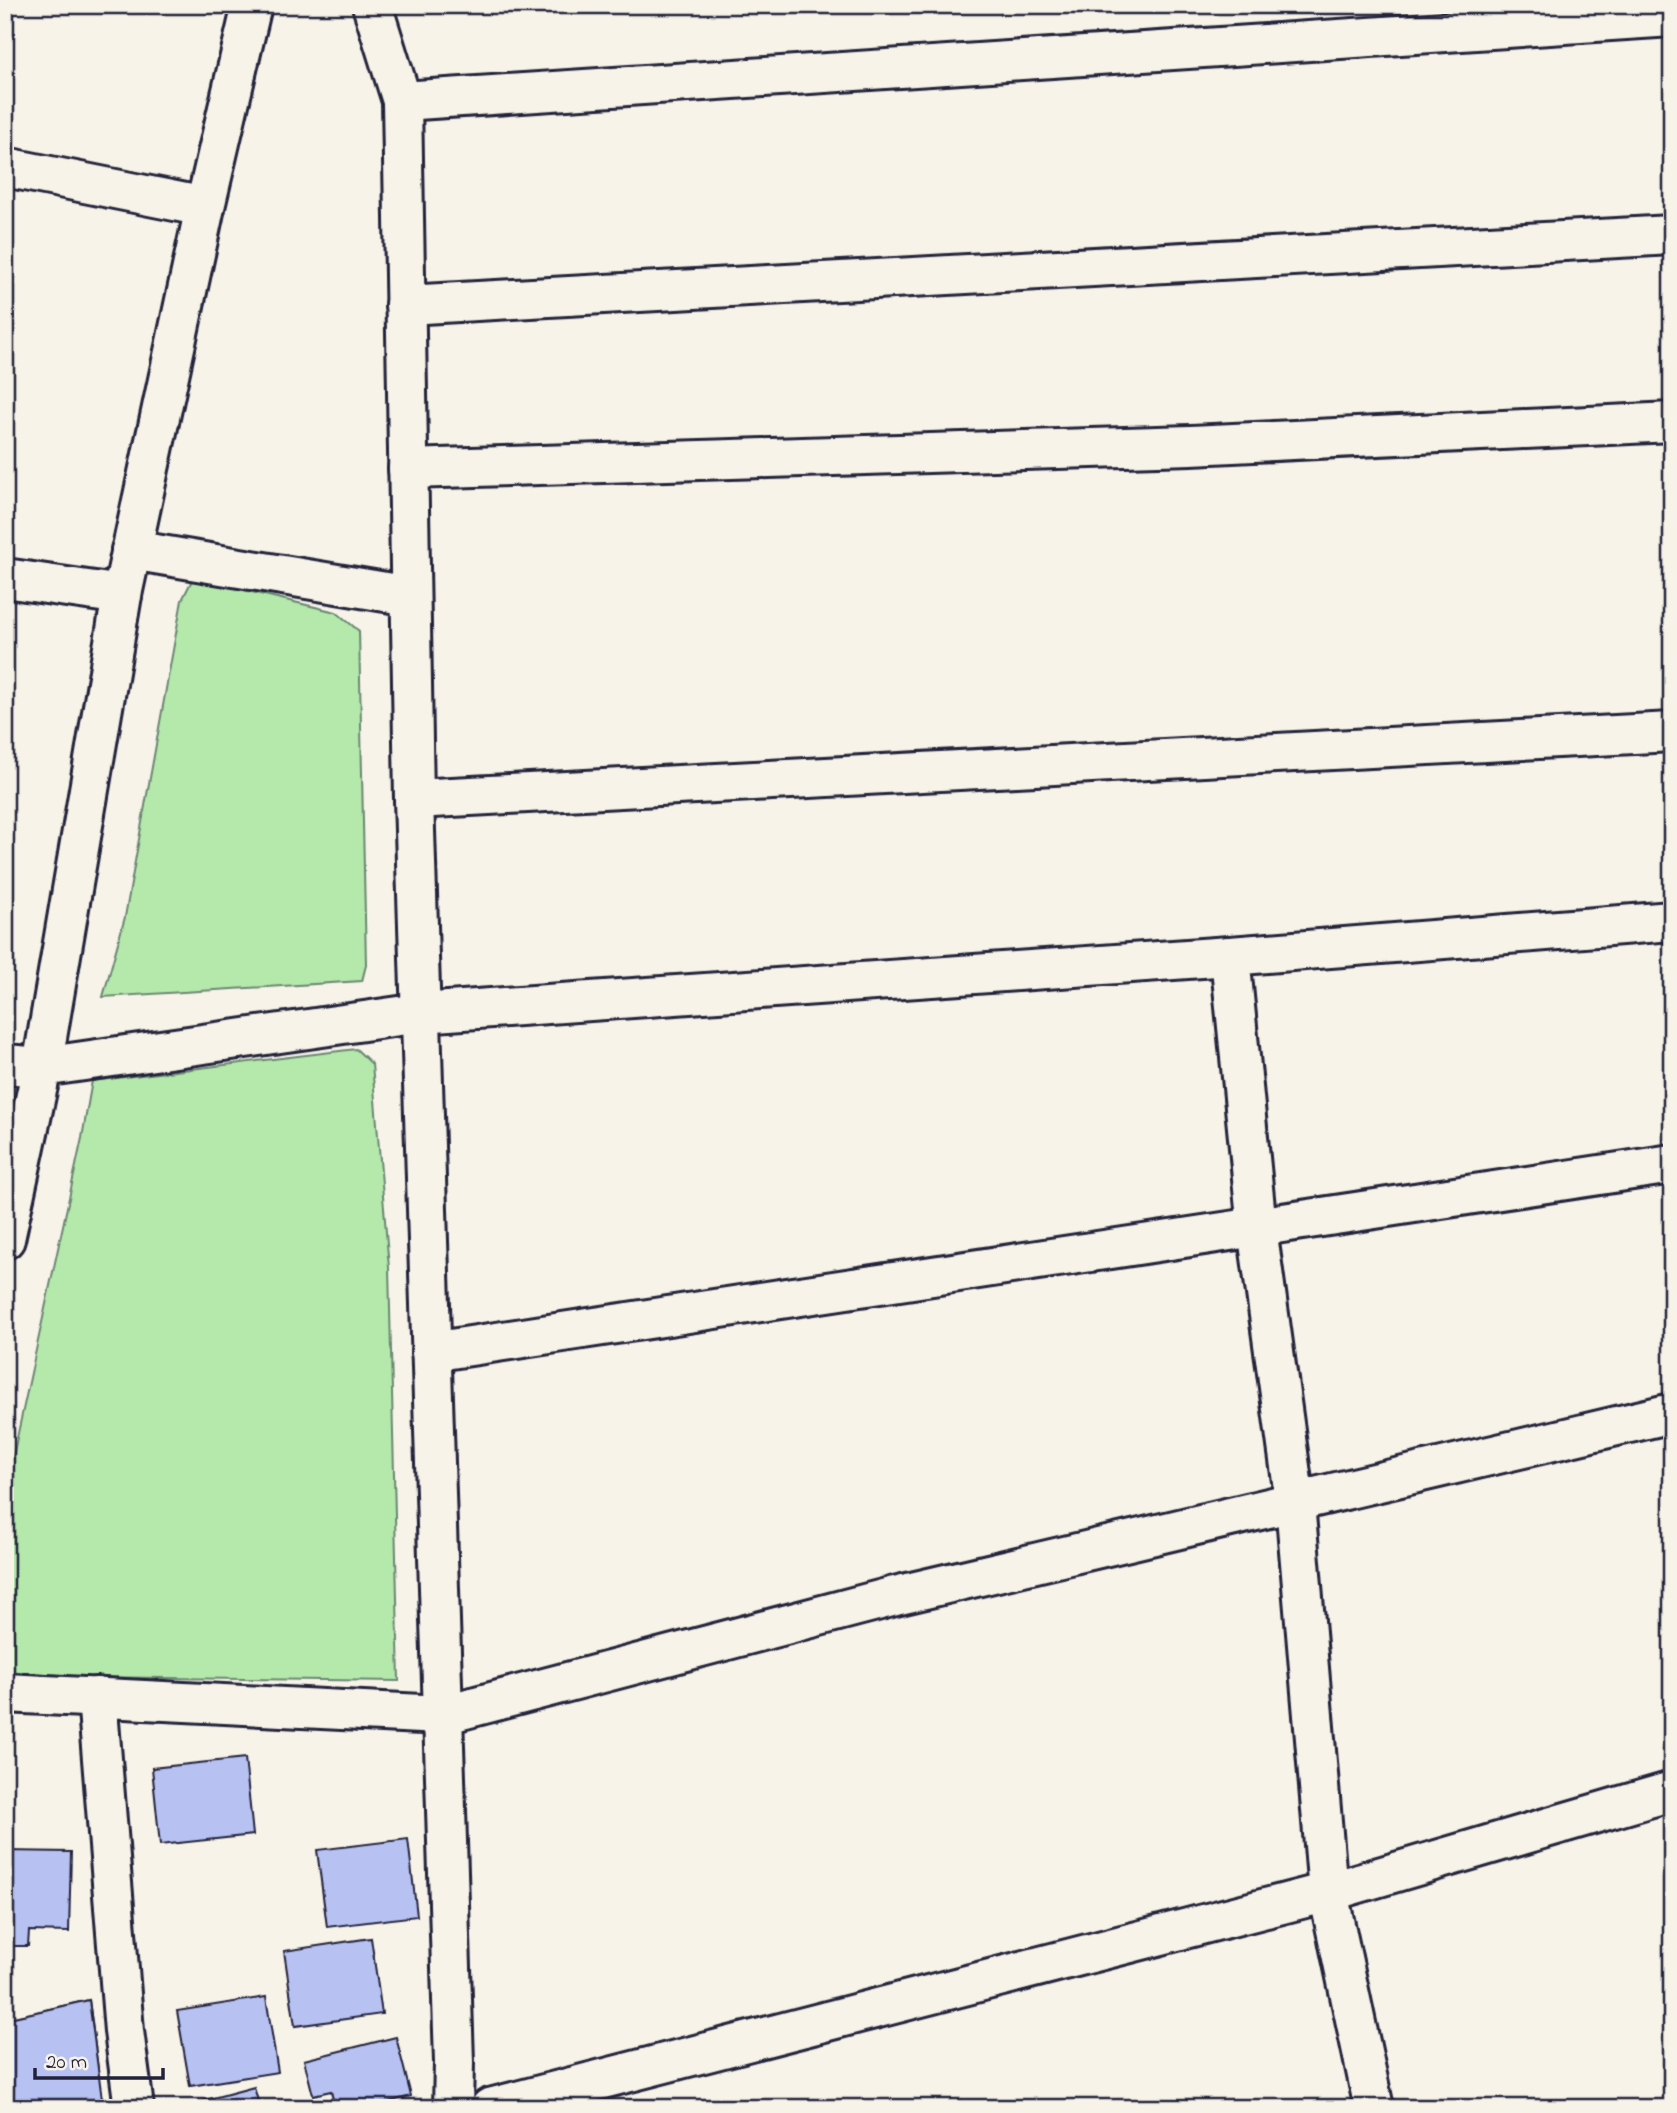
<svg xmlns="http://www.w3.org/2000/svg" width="1677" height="2113" viewBox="0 0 1677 2113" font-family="'Indie Flower',sans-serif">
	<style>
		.green { fill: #b4e9ab; stroke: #6b8673; stroke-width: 2 }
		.building { fill: #b7c1f2; stroke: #22223b; stroke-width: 2 }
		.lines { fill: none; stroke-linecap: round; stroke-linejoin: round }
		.street-casing { stroke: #22223b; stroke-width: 44 }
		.secondary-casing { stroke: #22223b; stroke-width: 44 }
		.street { stroke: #f7f3e8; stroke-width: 38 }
		.secondary { stroke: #f7f3e8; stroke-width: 38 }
	</style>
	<rect width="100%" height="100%" fill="#f7f3e8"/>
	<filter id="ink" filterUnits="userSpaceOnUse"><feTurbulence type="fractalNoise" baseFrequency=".0143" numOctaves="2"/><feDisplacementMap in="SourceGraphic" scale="14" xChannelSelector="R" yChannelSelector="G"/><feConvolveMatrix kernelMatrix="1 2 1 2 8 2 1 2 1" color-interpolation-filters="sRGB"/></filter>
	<g filter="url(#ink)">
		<!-- green -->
		<g class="green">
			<path d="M193,578L336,612L359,631L366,965L362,981L103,997L125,917L182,600Z"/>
			<path d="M356,1049L372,1064L389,1268L399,1681L88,1677L5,1671V1493L82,1138L92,1081Z"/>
		</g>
		<!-- building -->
		<g class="building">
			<path d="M245,1758L253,1835L160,1845L152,1768Z"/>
			<path d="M408,1839L417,1916L327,1927L317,1850Z"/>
			<path d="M5,1851L71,1852L69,1932L29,1931L28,1946H5Z"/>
			<path d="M371,1938L382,2014L295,2026L284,1951Z"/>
			<path d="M266,1997L278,2072L190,2086L177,2011Z"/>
			<path d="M89,2000L99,2077L5,2097V2019Z"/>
			<path d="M89,2000L102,2099L72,2108H5V2019Z"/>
			<path d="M396,2037L411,2096L366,2108H335L331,2091L313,2095L304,2060Z"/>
			<path d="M254,2087L260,2108H184L183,2106Z"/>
		</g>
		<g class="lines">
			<!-- street casing -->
			<g class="street-casing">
				<g id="street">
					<path d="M402,101L1672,17"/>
					<path d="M5,167L205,207"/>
					<path d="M405,305L1672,235"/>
					<path d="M408,469L1191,445L1672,422"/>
					<path d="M131,550L410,596"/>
					<path d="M5,578L122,595"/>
					<path d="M414,799L1672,732"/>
					<path d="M1230,956L1257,1228L1295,1503L1328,1892L1374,2108"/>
					<path d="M5,1064L42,1067L420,1013L1230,956L1672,921"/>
					<path d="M431,1352L1672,1164"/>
					<path d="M5,1693L442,1715L895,1596L1672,1413"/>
					<path d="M97,1697L124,2031L134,2108"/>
					<path d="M490,2108L1328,1892L1672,1791"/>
				</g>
			</g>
			<!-- secondary casing -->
			<g class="secondary-casing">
				<g id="secondary">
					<path d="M372,5L402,101L414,799L454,2062L453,2108"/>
					<path d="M5,1239L42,1067L122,595L205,207L252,5"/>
				</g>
			</g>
			<!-- street -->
			<use href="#street" class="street"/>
			<!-- secondary -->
			<use href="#secondary" class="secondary"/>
		</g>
	</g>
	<!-- margin -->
	<rect width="1677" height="2113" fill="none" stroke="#f7f3e8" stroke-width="28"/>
	<rect x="14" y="14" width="1649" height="2085" fill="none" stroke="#22223b" stroke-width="2.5" filter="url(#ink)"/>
	<!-- scale -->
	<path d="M35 2068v10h128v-10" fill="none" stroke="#22223b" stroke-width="3.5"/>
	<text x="46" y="2068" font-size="21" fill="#22223b" stroke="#f7f3e8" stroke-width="5" paint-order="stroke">20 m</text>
</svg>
